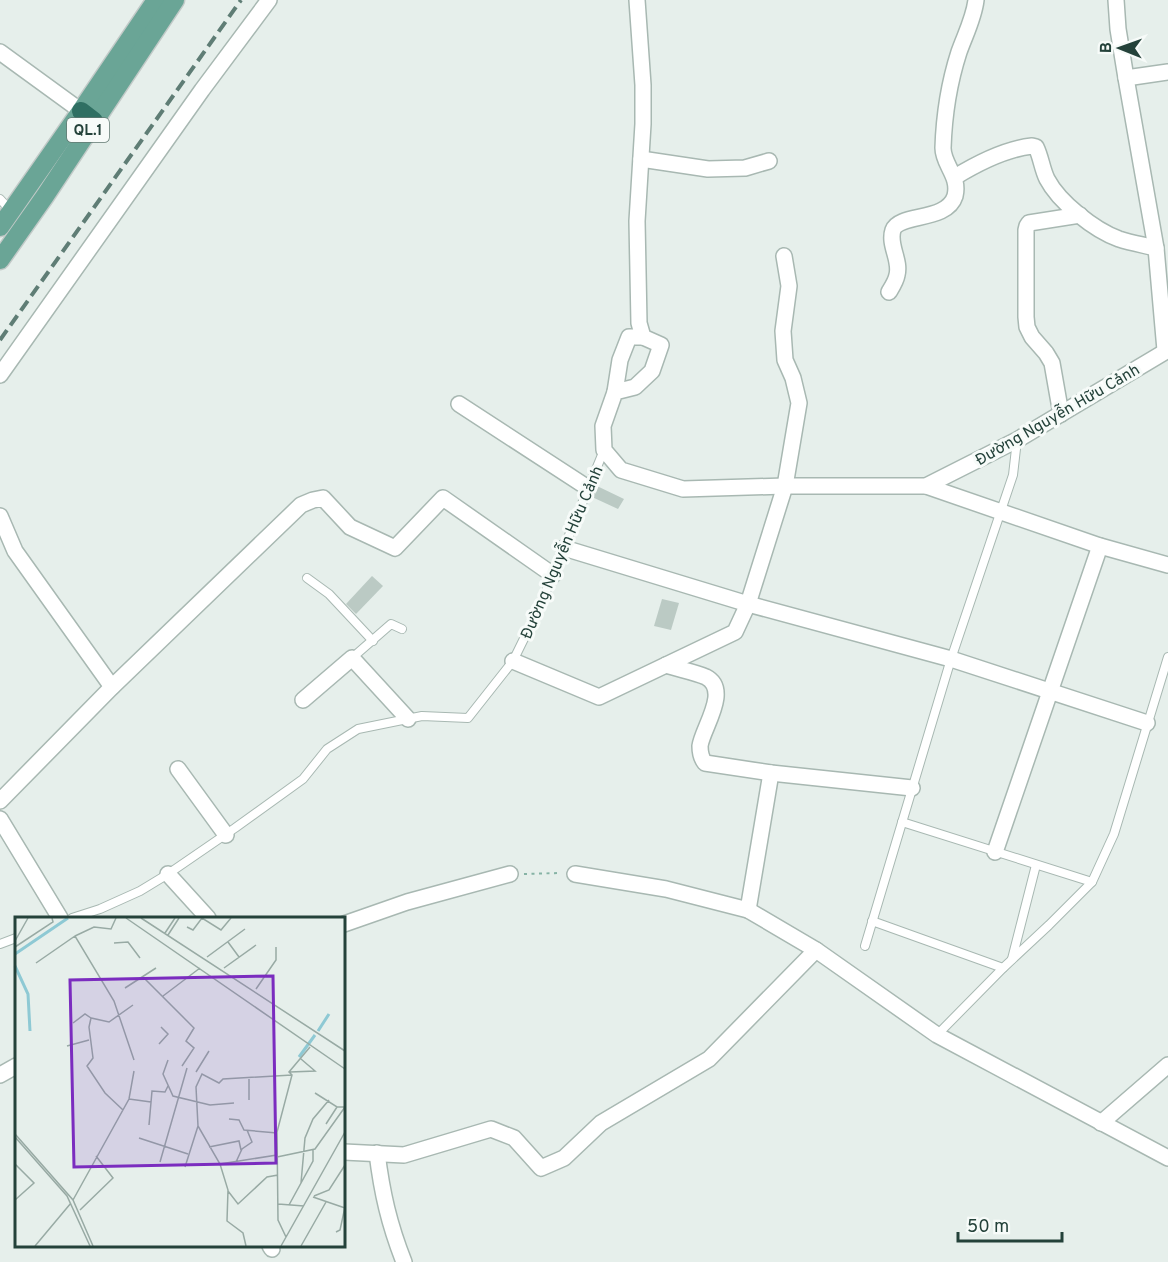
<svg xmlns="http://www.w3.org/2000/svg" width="1168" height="1262" viewBox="0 0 1168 1262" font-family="Overpass,sans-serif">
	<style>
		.building { fill: #bbcac4 }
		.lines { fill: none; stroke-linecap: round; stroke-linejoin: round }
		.lane-casing { stroke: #a8b8b2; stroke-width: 10 }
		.street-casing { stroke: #a8b8b2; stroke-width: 18 }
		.primary-casing { stroke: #c2cac8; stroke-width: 21 }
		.highway-casing { stroke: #c2cac8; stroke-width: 21 }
		.path { stroke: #86b3a5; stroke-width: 2; stroke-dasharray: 3 4.5; stroke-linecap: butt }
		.lane { stroke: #fff; stroke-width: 8 }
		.street { stroke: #fff; stroke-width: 15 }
		.primary { stroke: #6aa596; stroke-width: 18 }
		.highway { stroke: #2f6f62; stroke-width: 18 }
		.rail { stroke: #5f7d75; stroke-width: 4; stroke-dasharray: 12 6; stroke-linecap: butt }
		.labels { text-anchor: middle; stroke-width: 6; stroke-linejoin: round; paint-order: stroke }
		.shield { fill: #f7fbf9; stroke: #637a73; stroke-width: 1.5 }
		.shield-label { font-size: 15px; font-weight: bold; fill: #24423a }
		.street-label { font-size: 16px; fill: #24423a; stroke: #f7fbf9 }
		.inset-river { fill: none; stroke: #8ec9d4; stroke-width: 3 }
		.inset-road { fill: none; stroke: #98aaa4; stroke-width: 1.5 }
		.view { fill: #7b2cbf; fill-opacity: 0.15; stroke: #7b2cbf; stroke-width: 3 }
		.inset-edge { fill: none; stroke: #24423a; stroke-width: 3 }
	</style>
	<rect width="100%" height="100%" fill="#e6efeb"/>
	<!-- building -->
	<g class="building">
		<path d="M597,486L624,499L618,509L592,497L596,493Z"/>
		<path d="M372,576L383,586L356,614L346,604Z"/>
		<path d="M662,599L679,603L671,630L654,626Z"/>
	</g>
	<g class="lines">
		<!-- lane casing -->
		<g class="lane-casing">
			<g id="lane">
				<path d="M0,199L10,210"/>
				<path d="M307,578L329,594L373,641"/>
				<path d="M352,658L391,624L402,629"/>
				<path d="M902,822L1092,882"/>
				<path d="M72,918L100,909L140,891L168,874L235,828L303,779L327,749L358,729L422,716L468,718L513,661L540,606L604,450"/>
				<path d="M872,921L1003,968"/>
				<path d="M0,944L16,938"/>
				<path d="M865,946L951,659L1013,475L1017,440"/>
				<path d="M1012,959L1036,865"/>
				<path d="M937,1035L1003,968L1049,925L1092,882L1114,834L1168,657"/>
			</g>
		</g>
		<!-- street casing -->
		<g class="street-casing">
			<g id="street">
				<path d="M637,0L643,85V124L637,221L639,323L643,337L661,345L652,371L635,387L615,392L603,426L604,450L621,470L683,489L785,486H926L1017,440L1168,350"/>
				<path d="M1116,0L1118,29L1126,78L1156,248L1165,350"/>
				<path d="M0,52L81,111"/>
				<path d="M1126,78L1168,72"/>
				<path d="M641,159L708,169L745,168L769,161"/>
				<path d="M955,177C978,163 1005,149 1032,146L1036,147C1041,157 1042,169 1047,179C1059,202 1094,230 1119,239C1131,243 1144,245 1156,248"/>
				<path d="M889,292C892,287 896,281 897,275C901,260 888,245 893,230C899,213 947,222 955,196C960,176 943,165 943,148C944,116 949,83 959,52C965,35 974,18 976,0"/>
				<path d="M0,375L202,90L269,0"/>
				<path d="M615,392L620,360L629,337H643"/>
				<path d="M459,404L588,488"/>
				<path d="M1061,414L1052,363L1046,353L1032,337L1027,327L1026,317V230L1027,226L1029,223L1080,215"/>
				<path d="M926,486L1100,546L1168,565"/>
				<path d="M0,516L15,551L112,687"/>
				<path d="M564,548L748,604L951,659L1147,723"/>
				<path d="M513,661L599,697L735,632L748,604L785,486L799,403L793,378L785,360L783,331L789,286L784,256"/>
				<path d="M666,665C678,669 695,672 706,677C731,690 702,729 700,746C700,752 701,758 705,763L771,773L912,788"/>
				<path d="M303,700L352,658L408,719"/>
				<path d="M178,769L226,835"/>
				<path d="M0,801L112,687L301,505L313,500L323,498L350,527L395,548L443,498L553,575"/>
				<path d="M0,819L60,918"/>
				<path d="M995,852L1100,546"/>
				<path d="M168,874L208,918"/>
				<path d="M575,874L666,889L748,910L816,950L937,1035L1168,1158"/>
				<path d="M748,910L771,773"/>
				<path d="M344,924L407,902L510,874"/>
				<path d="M0,1075L16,1066"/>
				<path d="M1101,1123L1168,1065"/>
				<path d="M344,1152L404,1155L491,1129L514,1138L541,1168L564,1158L601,1123L709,1059L816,950"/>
				<path d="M377,1153C382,1193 389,1224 404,1262"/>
				<path d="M270,1246L272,1249"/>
			</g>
		</g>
		<!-- primary casing -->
		<g class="primary-casing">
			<g id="primary">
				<path d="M0,227L81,111L156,0"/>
				<path d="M0,260L45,196L175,0"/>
			</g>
		</g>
		<!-- highway casing -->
		<g class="highway-casing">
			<path id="highway" d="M81,111L94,121"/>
		</g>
		<!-- path -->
		<path class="path" d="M524,874L560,873"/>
		<!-- lane -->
		<use href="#lane" class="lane"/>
		<!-- street -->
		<use href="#street" class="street"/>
		<!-- primary -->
		<use href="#primary" class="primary"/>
		<!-- highway -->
		<use href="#highway" class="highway"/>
		<!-- rail -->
		<path class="rail" d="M0,340L241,0"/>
	</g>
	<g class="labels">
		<!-- shield labels -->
		<rect class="shield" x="67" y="118" width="42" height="24" rx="4.5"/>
		<g class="shield-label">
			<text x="88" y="135">QL.1</text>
		</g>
		<!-- street labels -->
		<g class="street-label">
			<text transform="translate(1057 414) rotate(-30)" y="6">Đường Nguyễn Hữu Cảnh</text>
			<text transform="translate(561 552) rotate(-67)" y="6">Đường Nguyễn Hữu Cảnh</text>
		</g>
	</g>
	<!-- overview -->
	<g transform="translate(15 917)">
		<rect width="330" height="330" fill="#e6efeb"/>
		<path class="inset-river" d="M0,37L53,1M0,49L13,77L15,114M303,114L314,97M284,140L300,118"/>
		<path class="inset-road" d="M111,1L330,152M126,1L330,134M172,10L178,13L187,1L206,13L216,1M150,16L160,1M153,18L164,1M60,19L79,10L96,12L101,1M0,24L13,1M213,25L224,40M99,26L113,25L125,41M0,30L38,5L37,1M192,40L230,12M21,46L60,19L99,84L119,143M209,51L241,28M128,60L179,111L171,124L179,131L167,149M110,71L141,51M241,72L261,43V30M148,79L185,51M58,106L70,97L76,101M144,127L153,117L146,110M52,129L74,123M153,143L148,157L158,179L195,188L219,186M181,155L194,134M275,155L300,154L286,142M234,162V183M300,176L322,190H330M114,182L136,185M108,193L90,176L72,149L78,141L74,110L76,101L94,105L118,88M214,202L224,203L229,213L262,216M311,207L322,190M134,208L137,174L150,175L153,169M0,217L58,283L78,329M0,220L52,279L75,329M124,221L173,237M194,230L224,224L226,233M262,240L300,232L330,190M145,245L172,151M221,245L227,232L237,225L232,213M0,247L19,266L0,283M205,247L262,238M170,250L183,209M286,266L290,221L298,202L314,183M213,274L223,287L252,260L263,258M299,279L314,273L330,248M298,280L330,291M58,283L114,182L119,154M263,287L289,289M274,288L298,244V233M65,293L98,261L81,239M321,315L325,313L330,290M271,320L263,303L262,215L277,158L274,155L295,130M20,329L56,286M231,329L228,316L212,304L213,273L205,247L183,209L181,170L187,157L204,166L208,162L277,158M266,329L330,215M286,329L311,285"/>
		<path class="view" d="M258,59L261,246L59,250L55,63Z"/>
		<rect width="330" height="330" class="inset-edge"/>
	</g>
	<!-- north arrow -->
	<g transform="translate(1120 48) rotate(271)" stroke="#f7fbf9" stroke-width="4.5" paint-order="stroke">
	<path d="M0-4.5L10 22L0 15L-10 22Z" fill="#24423a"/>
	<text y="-9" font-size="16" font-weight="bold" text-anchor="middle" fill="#24423a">B</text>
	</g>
	<!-- scale -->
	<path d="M958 1232v9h104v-9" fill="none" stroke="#24423a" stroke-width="3"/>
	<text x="967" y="1232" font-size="18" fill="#24423a" stroke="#f7fbf9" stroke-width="4.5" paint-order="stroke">50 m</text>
</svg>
